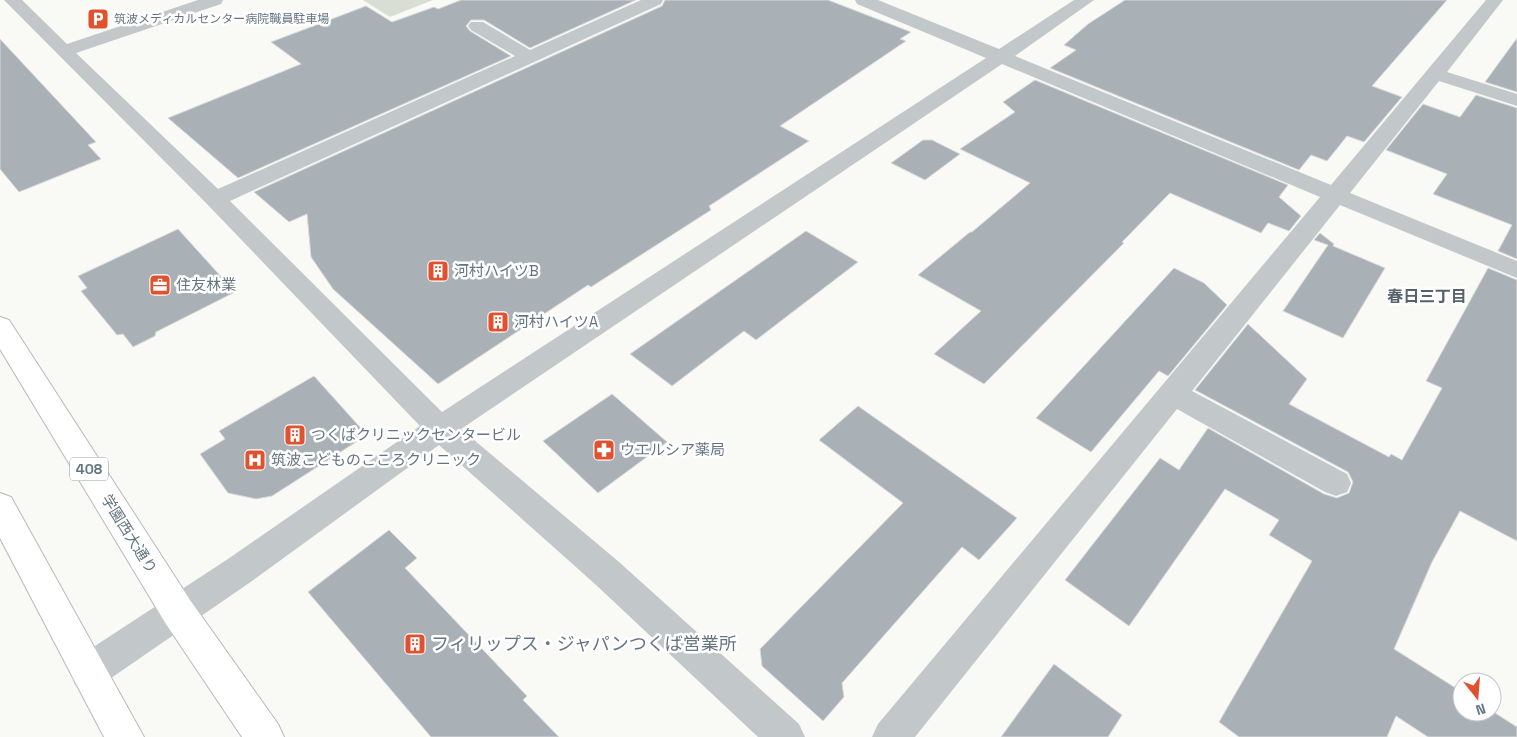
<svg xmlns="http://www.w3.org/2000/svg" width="1517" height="737" viewBox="0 0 1517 737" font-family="'Space Grotesk','Noto Sans JP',sans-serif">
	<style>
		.green { fill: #d9ded5 }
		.building { fill: #a9b1b7; stroke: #dbdad9 }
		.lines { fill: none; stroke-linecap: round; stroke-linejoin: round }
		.highway-casing { stroke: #b6babd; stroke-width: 2 }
		.minor { fill: #c2c7ca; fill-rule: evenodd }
		.highway { fill: #fff; fill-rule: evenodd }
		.labels { text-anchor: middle; stroke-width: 5; stroke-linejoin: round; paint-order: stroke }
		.far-poi-label { font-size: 12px; fill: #647581; stroke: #fff; text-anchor: start }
		.shield { fill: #fff; stroke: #929ea7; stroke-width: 1 }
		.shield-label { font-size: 14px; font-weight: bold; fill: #647581 }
		.poi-label { font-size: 15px; fill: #647581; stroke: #fff; text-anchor: start }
		.street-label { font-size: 15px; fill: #647581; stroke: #fff }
		.neighbourhood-label { font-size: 16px; font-weight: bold; fill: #56636c; stroke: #fff }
		.near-poi-label { font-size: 18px; fill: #647581; stroke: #fff; text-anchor: start }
	</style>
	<rect width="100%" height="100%" fill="#f9f9f6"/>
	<!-- green -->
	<path class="green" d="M363,0H433L390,17Z"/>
	<!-- building -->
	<g class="building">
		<path d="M461,0H636L530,48L484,20H471L466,26L470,31L511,56L238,178L168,118L301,64L271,42L366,6L392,22L434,7L438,9Z"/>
		<path d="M665,0H828L911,32L900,39L906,41L780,126L809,141L709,206L711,210L591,287L588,285L438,384L333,289L311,257L307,214L289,222L254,192L662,6Z"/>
		<path d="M1125,0H1447L1372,86L1402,97L1364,142L1347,136L1327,161L1311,155L1299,170L1050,68L1076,50L1064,45L1088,24Z"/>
		<path d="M1517,38V92L1485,82Z"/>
		<path d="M0,39L96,142L88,145L101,159L19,192L0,169Z"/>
		<path d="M1035,80L1288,185L1279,197L1301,216L1289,231L1268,223L1261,233L1170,193L1122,242L1124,243L984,384L934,354L981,311L918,275L970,232H972L1030,183L960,149L1015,112L1003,102Z"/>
		<path d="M1476,95L1517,108V259L1498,251L1512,225L1433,194L1447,174L1386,150L1423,104L1460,117Z"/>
		<path d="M923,140H932L960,154L925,180L891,163Z"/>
		<path d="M178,229L235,292L156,332L155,336L133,347L123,334L117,335L81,291L87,288L78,276Z"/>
		<path d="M806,231L858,262L756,340L744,331L672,386L630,354Z"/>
		<path d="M1320,233L1334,244L1333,246L1385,268L1343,338L1283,311L1328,245L1314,240Z"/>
		<path d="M1174,268L1204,283L1227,305L1168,376L1159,371L1091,452L1036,418Z"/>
		<path d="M1488,268L1517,280V541L1460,511L1432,562L1394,649L1462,692V712L1492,711L1517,727V737H1428L1396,716L1387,737H1239L1219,722L1312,561L1269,535L1279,520L1225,489L1129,626L1065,580L1160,458L1179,470L1208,428L1324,494L1337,498L1349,493L1353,482L1348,472L1195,390L1248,324L1307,379L1289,404L1389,457L1391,454L1402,460L1442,388L1426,381Z"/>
		<path d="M314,376L367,435L272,496L256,499L228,493L200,454L225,439L219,431Z"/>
		<path d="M612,394L667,442L598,493L543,441Z"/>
		<path d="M858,406L1017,518L979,560L962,547L842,683L844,697L823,721L762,666L760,649L903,503L819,440Z"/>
		<path d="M389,530L417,558L405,568L527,696L523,700L559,737H431L308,592Z"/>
		<path d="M1054,664L1122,715L1108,737H1001Z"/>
	</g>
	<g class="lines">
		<!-- highway casing -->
		<g class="highway-casing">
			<g id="highway">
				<path d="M0,317L9,320L190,600L278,724L284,737H242L166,624L0,349Z"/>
				<path d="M0,493L11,497L144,737H104L0,538Z"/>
			</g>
		</g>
		<!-- minor -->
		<path class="minor" d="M4,0H22L67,44L198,0H223L221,4L76,53L218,189L515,56L471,30L468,26L471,22H483L530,50L641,0H663L661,4L230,201L442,412L986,58L857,4L855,0H878L999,49L1074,0H1094L1015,56L1331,185L1486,0H1503L1447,72L1517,94V106L1439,81L1350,193L1517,261V278L1340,205L1192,391L1347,474L1351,483L1347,492L1336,496L1325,492L1177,409L915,737H872L878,724L1320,197L1002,64L461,429L619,562L799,724L805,737H758L595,584L439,445L252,581L101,685L88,690L75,685L70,672L75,659L228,559L420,426L207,204Z"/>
		<!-- highway -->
		<use href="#highway" class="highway"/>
	</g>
	<!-- icons -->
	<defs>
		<g id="parking-square" transform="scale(1.125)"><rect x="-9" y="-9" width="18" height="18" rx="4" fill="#e0512f" stroke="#fff"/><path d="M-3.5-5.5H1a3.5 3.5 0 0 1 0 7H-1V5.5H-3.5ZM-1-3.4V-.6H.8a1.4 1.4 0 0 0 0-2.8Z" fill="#fff"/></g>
		<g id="building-square" transform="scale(1.125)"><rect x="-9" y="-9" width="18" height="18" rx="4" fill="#e0512f" stroke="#fff"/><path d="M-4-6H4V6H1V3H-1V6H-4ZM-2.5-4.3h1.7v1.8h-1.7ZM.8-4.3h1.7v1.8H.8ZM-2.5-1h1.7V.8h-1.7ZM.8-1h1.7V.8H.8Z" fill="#fff"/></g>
		<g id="office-square" transform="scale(1.125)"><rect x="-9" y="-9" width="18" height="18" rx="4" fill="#e0512f" stroke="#fff"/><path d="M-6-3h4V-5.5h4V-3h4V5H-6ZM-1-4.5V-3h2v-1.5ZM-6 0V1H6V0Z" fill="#fff"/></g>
		<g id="pharmacy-square" transform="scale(1.125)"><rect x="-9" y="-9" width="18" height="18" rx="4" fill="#e0512f" stroke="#fff"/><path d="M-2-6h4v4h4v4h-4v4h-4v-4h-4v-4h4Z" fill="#fff"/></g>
		<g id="hospital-square" transform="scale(1.125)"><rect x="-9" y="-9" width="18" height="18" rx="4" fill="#e0512f" stroke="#fff"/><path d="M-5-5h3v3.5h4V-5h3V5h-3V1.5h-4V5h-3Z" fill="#fff"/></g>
	</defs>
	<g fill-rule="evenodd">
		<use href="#parking-square" x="98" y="19"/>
		<use href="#building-square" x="438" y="271"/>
		<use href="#office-square" x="160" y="285"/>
		<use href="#building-square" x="498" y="322"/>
		<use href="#building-square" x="295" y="435"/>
		<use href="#pharmacy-square" x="604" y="450"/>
		<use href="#hospital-square" x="255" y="460"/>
		<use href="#building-square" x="415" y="644"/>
	</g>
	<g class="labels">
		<!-- far-poi labels -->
		<g class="far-poi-label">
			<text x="114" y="23">筑波メディカルセンター病院職員駐車場</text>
		</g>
		<!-- shield labels -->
		<rect class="shield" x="70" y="457.5" width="38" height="23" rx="4"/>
		<g class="shield-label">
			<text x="89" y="474">408</text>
		</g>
		<!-- poi labels -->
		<g class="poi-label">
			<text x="454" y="276">河村ハイツB</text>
			<text x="176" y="290">住友林業</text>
			<text x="514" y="327">河村ハイツA</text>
			<text x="311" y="440">つくばクリニックセンタービル</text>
			<text x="620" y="455">ウエルシア薬局</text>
			<text x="271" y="465">筑波こどものこころクリニック</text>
		</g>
		<!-- street labels -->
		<g class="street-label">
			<text transform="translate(129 534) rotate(58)" y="5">学園西大通り</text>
		</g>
		<!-- neighbourhood labels -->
		<g class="neighbourhood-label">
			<text x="1427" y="302">春日三丁目</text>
		</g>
		<!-- near-poi labels -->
		<g class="near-poi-label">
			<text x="431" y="650">フィリップス・ジャパンつくば営業所</text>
		</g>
	</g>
	<!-- north arrow -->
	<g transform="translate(1477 697) rotate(163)"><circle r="24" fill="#ffffff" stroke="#c1c8cd"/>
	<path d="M0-4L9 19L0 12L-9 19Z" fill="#e0512f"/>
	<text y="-8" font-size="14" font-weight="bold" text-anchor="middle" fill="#647581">N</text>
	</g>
</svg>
